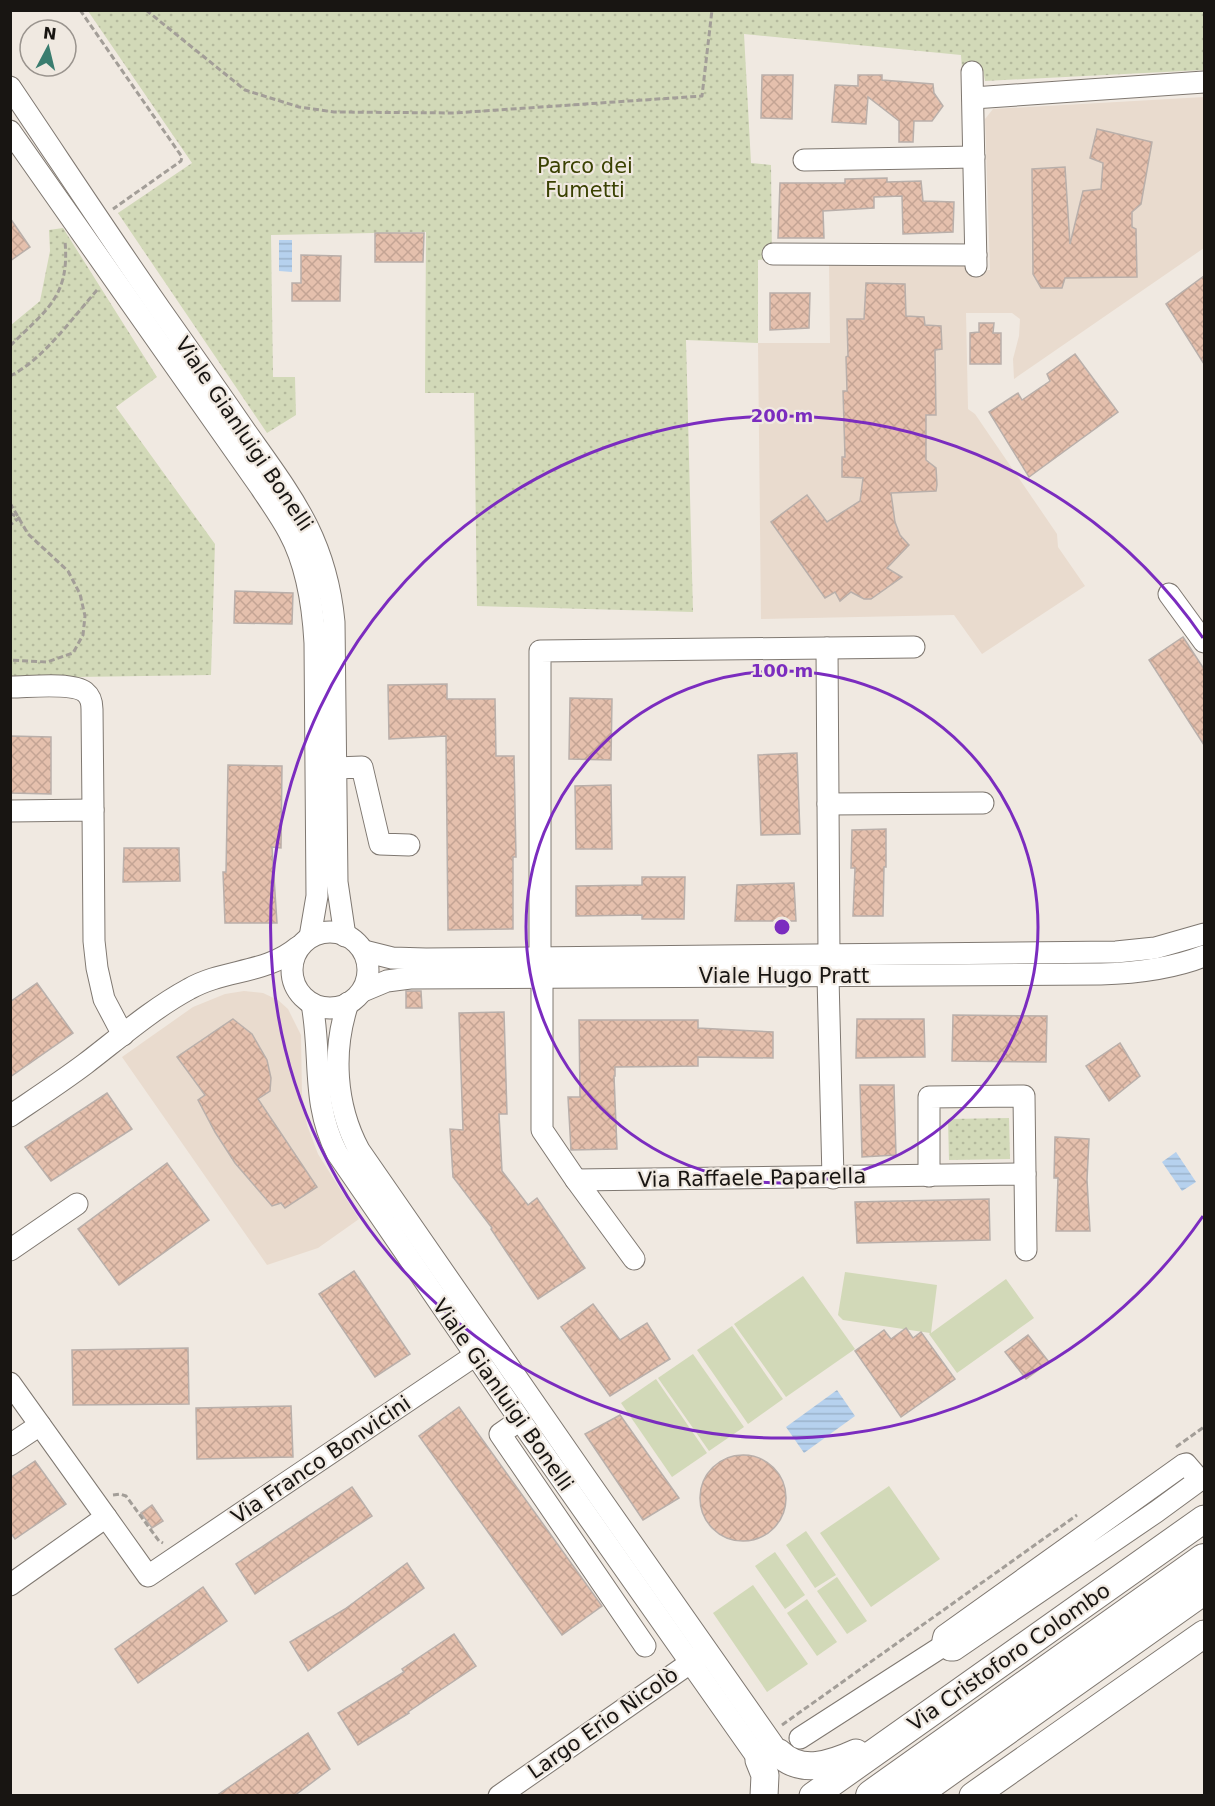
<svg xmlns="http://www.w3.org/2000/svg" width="1215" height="1806" viewBox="0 0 1215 1806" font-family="'DejaVu Sans',sans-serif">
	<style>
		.built { fill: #e9dbce }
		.grass { fill: url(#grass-dots) }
		.garden { fill: #d2d9b8 }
		.water { fill: url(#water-rules) }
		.building { fill: url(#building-cross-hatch); stroke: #b9afaa; stroke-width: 1.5 }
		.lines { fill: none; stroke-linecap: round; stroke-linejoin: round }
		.minor-casing { stroke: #7f7871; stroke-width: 23 }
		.major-casing { stroke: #7f7871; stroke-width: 29 }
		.highway-casing { stroke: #7f7871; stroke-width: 34 }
		.path { stroke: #a39e98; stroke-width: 3; stroke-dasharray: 6 3; stroke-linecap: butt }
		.minor { stroke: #fff; stroke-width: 21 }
		.major { stroke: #fff; stroke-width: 27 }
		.highway { stroke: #fff; stroke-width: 32 }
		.ring { fill: none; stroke: #7b2cbf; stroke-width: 3 }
		.labels { text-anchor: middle; stroke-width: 4.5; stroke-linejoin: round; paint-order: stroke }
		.park-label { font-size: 21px; fill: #3a4102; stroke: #f0e9e1 }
		.street-label { font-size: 21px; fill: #181512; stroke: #f0e9e1 }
		.centre { fill: #7b2cbf; stroke: #f0e9e1; stroke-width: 3 }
		.ring-label { font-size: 18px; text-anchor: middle; font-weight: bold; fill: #7b2cbf; stroke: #f0e9e1; stroke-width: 4.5; stroke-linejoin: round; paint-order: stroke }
	</style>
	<defs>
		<pattern id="grass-dots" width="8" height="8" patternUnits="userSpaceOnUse" patternTransform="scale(1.5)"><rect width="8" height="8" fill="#d2d9b8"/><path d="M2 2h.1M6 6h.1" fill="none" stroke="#b4b99d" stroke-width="1.8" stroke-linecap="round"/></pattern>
		<pattern id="water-rules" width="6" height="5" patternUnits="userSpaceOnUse" patternTransform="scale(1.5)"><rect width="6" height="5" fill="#b6d1ee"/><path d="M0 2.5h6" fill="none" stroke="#9cb3cb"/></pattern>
		<pattern id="building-cross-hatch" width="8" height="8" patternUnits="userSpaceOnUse" patternTransform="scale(1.5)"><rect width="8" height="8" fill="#e5c0ad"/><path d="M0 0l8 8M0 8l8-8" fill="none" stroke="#c4a494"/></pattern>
	</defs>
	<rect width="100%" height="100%" fill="#f0e9e1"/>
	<!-- built -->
	<g class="built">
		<path d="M1204,97V248L1014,379L1013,359L1019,336L1020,319L1012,313H966L968,409L975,414L1057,534L1058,547L1085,586L982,654L954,615L761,619L758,343H830L829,264L966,262L967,271L990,270L985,119L993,109Z"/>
		<path d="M244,991L263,993L278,1000L288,1009L301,1035L302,1094L307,1125L318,1154L359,1219L318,1248L267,1265L122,1057L193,1007L225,994Z"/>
	</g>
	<!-- grass -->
	<g class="grass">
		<path d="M88,11H1204V70L985,81L983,69H962L961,55L744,34L751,163L771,165L772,259L758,260V343L686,340L693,612L477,606L474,393H425L426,232L271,235L273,377H295L296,415L267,433L118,213L192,163Z"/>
		<path d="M63,228L157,377L116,407L215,544L211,675L11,678V325L40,301L50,251L49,230Z"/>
		<path d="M1009,1118L1010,1159L949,1160L948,1119Z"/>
	</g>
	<!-- garden -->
	<g class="garden">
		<path d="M845,1272L937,1285L931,1333L1006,1279L1034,1318L957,1373L929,1334L930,1333L843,1320L838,1315Z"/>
		<path d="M803,1276L855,1349L786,1397L734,1324Z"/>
		<path d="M732,1326L783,1399L748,1424L697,1350Z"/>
		<path d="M693,1354L744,1427L709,1451L658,1378Z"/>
		<path d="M656,1379L707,1453L672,1477L621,1403Z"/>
		<path d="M889,1486L940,1559L871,1607L820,1533Z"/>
		<path d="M806,1531L836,1575L815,1588L786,1545Z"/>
		<path d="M775,1552L805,1595L785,1609L755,1566Z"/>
		<path d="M837,1577L867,1621L847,1634L817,1591Z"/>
		<path d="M753,1585L808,1664L767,1692L713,1613Z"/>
		<path d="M807,1599L837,1642L817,1656L787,1613Z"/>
	</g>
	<!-- water -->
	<g class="water">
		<path d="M279,240H292V272L279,271Z"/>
		<path d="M1176,1152L1196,1182L1182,1191L1162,1162Z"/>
		<path d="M837,1390L855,1416L804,1453L786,1427Z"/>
	</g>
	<!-- building -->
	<g class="building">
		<path d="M762,75H793L792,119L761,118Z"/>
		<path d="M858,75H882V80L933,84L934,93L943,106L932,121H914L913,142H899V121L868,97L866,124L832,122L835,85L858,86Z"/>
		<path d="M1097,129L1152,142L1141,204L1132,212V227L1136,229L1137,277L1065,278L1062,288H1041L1033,274L1032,169L1065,167L1070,244L1083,191L1101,189L1103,163L1090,158Z"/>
		<path d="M887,178V182L921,181L923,201L954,202L953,232L903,234L902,196L874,197V208L823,211L824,238H778L780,183H845V179Z"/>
		<path d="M10,218L30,247L10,261Z"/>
		<path d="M375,233H424L423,262H375Z"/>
		<path d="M301,255L341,256L340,301H292V283H301Z"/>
		<path d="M1204,276V364L1166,304Z"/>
		<path d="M866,283L905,284L906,316L924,317L925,325L941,326L942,349L935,350L936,415H926V460L936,468L937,485L936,491L891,493L895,522L900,535L909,545L887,568L902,577L871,599H864L851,592L840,601L835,592L825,598L771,522L807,495L827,522L860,501L863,478L842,477V457H845L843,391H847L846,357L848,356L847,319H864Z"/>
		<path d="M770,293H810L809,328L770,330Z"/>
		<path d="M979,323H994L993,333H1001V364H970V333L979,332Z"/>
		<path d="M1075,354L1118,412L1029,477L989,412L1018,393L1022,400L1050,381L1047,374Z"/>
		<path d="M235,591L293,593L292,624L234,623Z"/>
		<path d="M1183,637L1204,669V745L1149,660Z"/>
		<path d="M447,684V699H495L496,756H514L516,857H513V929L448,930L446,736L389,739L388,685Z"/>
		<path d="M570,698L612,699L611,760L569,759Z"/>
		<path d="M10,736L51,737V794L10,793Z"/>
		<path d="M797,753L800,834L761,835L758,755Z"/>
		<path d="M228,765L282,766L281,848L272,847L277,923H225L223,872H226Z"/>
		<path d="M611,785L612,849H576L575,786Z"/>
		<path d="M886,829V867H884L883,916H853L855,868H851L852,830Z"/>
		<path d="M124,848H179L180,881L123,882Z"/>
		<path d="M642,877H685L684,919H642V915L576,916V886L642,885Z"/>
		<path d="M794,883L796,921H735L737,885Z"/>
		<path d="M37,983L73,1033L10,1077V1002Z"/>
		<path d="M406,991H421L422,1008H406Z"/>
		<path d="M504,1012L507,1114H499L502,1171L528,1205L537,1198L585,1268L538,1299L491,1229L492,1228L453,1177L450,1129L463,1130L459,1013Z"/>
		<path d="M953,1015L1047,1016L1046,1062L952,1061Z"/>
		<path d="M233,1019L252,1034L267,1060L271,1078L270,1091L258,1099L317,1187L285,1208L281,1203L272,1206L235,1163L215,1132L198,1100L205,1095L177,1057Z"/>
		<path d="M857,1019H924L925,1057L856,1058Z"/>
		<path d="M579,1020H698V1028L773,1032V1058L698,1057V1066L615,1067V1076H614L617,1149L571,1150L568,1097H580Z"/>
		<path d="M1120,1043L1140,1076L1109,1101L1086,1066Z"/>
		<path d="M860,1085H894L896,1155L862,1157Z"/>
		<path d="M107,1093L132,1129L51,1181L25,1147Z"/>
		<path d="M1055,1137L1089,1139L1087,1180L1090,1231H1056L1058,1178H1054Z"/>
		<path d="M167,1163L209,1220L119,1285L78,1229Z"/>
		<path d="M989,1199L990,1240L857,1243L855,1202Z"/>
		<path d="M354,1271L410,1354L375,1377L319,1294Z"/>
		<path d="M593,1304L620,1340L647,1323L670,1359L610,1396L561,1327Z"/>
		<path d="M906,1328L913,1338L921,1332L955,1379L901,1417L855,1351L884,1330L891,1339Z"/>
		<path d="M1028,1335L1049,1362L1026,1379L1005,1352Z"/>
		<path d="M188,1348L189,1404L73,1405L72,1350Z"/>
		<path d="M291,1406L293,1457L197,1459L196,1408Z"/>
		<path d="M459,1407L602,1606L562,1635L419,1436Z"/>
		<path d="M620,1415L679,1498L643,1520L585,1434Z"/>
		<circle cx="743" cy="1498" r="43"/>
		<path d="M35,1461L66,1504L15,1539L10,1532V1478Z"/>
		<path d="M352,1487L372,1516L255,1594L236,1564Z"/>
		<path d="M152,1505L163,1521L152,1528L141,1513Z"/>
		<path d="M407,1563L424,1588L308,1671L290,1642L345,1609Z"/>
		<path d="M203,1587L227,1621L138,1683L115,1649Z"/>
		<path d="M454,1634L476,1666L408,1712L409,1713L358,1745L338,1713L404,1672L402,1669Z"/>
		<path d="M308,1733L330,1769L294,1796H216Z"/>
	</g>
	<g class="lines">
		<!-- minor casing -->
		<g class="minor-casing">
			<g id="minor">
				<path d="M972,72L976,266"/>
				<path d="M10,87C60,161 109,236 160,309C189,350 218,391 246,432C292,497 326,539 334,622L337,882L345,936"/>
				<path d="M973,98L1204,82"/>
				<path d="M10,131L261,488C271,503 281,517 289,532C307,565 313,606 315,643L317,896L310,937"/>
				<path d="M804,160L974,157"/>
				<path d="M773,254L976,255"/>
				<path d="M1169,594L1204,642"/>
				<path d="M827,648L829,955"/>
				<path d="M12,687C29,687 72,682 85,692C90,696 92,703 92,709L93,810"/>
				<path d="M336,768L362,767L380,844L409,845"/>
				<path d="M828,804L983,803"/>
				<path d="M10,811L93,810L94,941L97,968L104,999L123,1035"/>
				<circle cx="330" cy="970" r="38"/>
				<path d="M364,951L392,958L426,959L1116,952L1155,948L1204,934"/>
				<path d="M540,958V651L914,647"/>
				<path d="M542,976V1130L576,1180L634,1259"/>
				<path d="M828,977L833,1178"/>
				<path d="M363,991L387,981L410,978L1101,974C1137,973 1171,969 1204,956"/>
				<path d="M348,1003C332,1051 335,1105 359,1150L589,1482L779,1753"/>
				<path d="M312,1004C322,1058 311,1102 337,1153L520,1420L759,1760"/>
				<path d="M10,1116C35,1099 61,1082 85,1064C119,1038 152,1009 189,989C224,969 266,974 298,947"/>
				<path d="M929,1176V1097L1024,1096L1025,1174"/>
				<path d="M576,1180L1025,1174L1026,1250"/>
				<path d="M10,1250L77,1204"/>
				<path d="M10,1383L106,1517"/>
				<path d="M520,1420L500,1434L645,1646"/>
				<path d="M10,1445L40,1425"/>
				<path d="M1186,1464L1198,1478L1197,1482L1156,1512L954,1650H950L943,1640L944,1636L1183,1465Z"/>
				<path d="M10,1585L106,1517L148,1576L489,1346"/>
				<path d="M800,1738L946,1644"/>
				<path d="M499,1796L703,1654"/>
			</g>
		</g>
		<!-- major casing -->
		<g class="major-casing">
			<g id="major">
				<path d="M779,1753C801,1775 832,1764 856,1753"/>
				<path d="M759,1760L765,1775L764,1796"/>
				<path d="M813,1796L1204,1519"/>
				<path d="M973,1796L1204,1634"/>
			</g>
		</g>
		<!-- highway casing -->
		<g class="highway-casing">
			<g id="highway">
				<path d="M872,1796L1204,1560"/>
				<path d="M911,1796L1204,1588"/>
			</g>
		</g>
		<!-- path -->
		<g class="path">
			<path d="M80,10L182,157L181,161L113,209"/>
			<path d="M146,10L245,90L299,107L334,112L454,113L702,96L712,10"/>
			<path d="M10,346C46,310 70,297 65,241"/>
			<path d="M10,376C43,360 74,316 98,289"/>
			<path d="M10,503L28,534L68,571L80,594L85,616L83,635L73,653L47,662L10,660"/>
			<path d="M10,513L19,518L10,525"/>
			<path d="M1176,1447L1204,1427"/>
			<path d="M113,1495L120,1494L126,1496L159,1541L163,1543"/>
			<path d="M782,1725L1077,1515"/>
		</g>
		<!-- minor -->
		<use href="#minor" class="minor"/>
		<!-- major -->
		<use href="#major" class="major"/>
		<!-- highway -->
		<use href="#highway" class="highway"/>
	</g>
	<!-- distance rings -->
	<g class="ring">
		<circle cx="782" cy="927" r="256"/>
		<path d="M1203 1216A511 511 0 1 1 1203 638"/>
	</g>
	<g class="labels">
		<!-- park labels -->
		<g class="park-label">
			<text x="585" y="173">Parco dei<tspan x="585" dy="24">Fumetti</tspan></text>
		</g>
		<!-- street labels -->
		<g class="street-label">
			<text transform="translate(244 434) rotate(56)" y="7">Viale Gianluigi Bonelli</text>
			<text x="784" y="983">Viale Hugo Pratt</text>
			<text transform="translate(752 1178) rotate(-1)" y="7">Via Raffaele Paparella</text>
			<text transform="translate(503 1395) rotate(55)" y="7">Viale Gianluigi Bonelli</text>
			<text transform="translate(321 1460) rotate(-34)" y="7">Via Franco Bonvicini</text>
			<text transform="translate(1009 1657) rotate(-35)" y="7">Via Cristoforo Colombo</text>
			<text transform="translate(603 1723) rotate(-35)" y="7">Largo Erio Nicolò</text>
		</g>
	</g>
	<circle cx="782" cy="927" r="9" class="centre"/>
	<g class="ring-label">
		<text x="782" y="422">200 m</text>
		<text x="782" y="677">100 m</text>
	</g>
	<!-- border -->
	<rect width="1215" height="1806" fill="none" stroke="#181512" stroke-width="24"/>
	<!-- north arrow -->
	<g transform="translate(48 48) rotate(7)"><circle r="28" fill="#f0e9e1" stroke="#9a948e" stroke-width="1.5"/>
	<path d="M0-4.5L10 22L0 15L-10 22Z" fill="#3a7d6f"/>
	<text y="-9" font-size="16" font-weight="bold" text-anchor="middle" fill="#181512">N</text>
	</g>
</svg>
